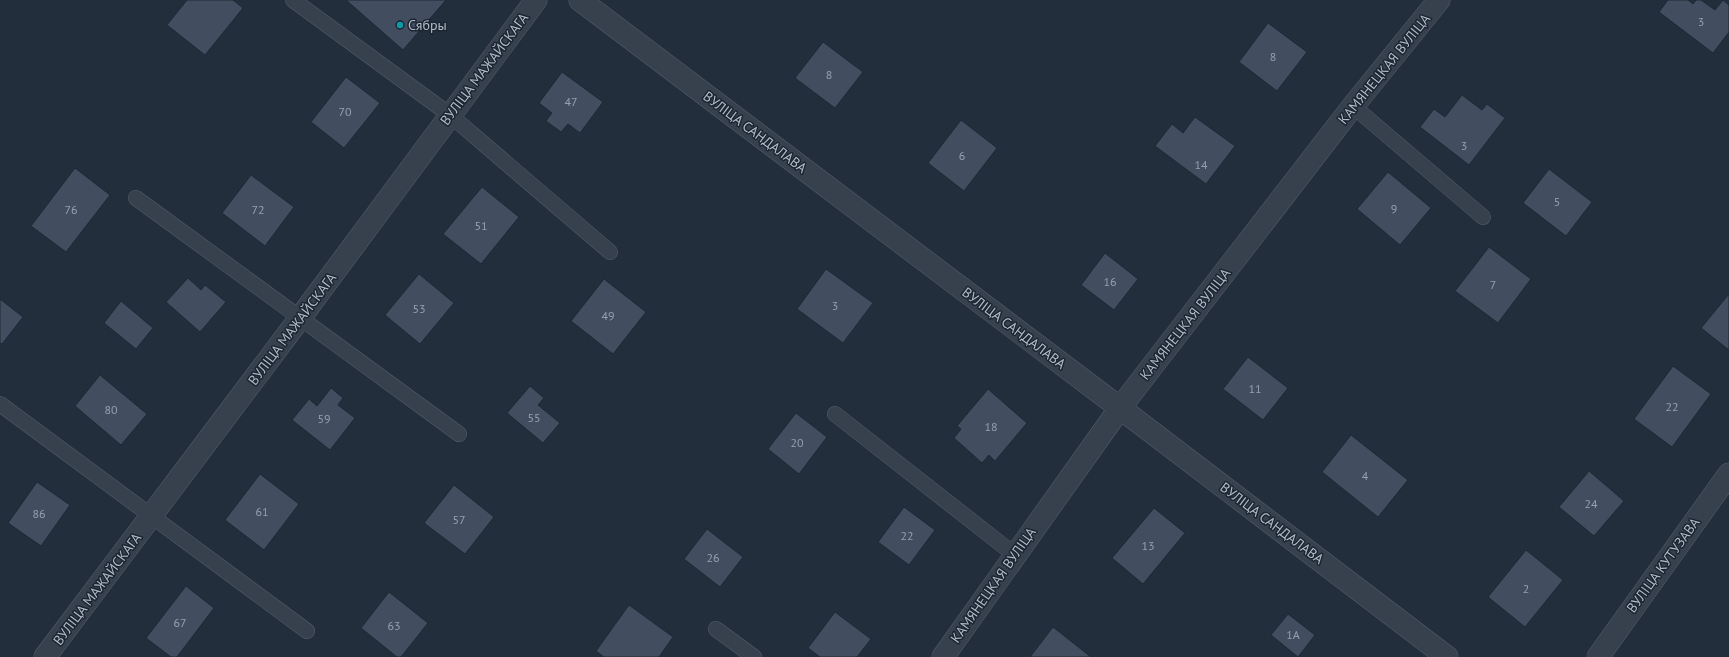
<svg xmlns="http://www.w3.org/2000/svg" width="1729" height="657" viewBox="0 0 1729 657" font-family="'PT Sans',sans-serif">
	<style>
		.building { fill: #424e5f; stroke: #1e2734 }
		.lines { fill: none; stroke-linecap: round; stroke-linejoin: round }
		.lane-casing { stroke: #555e6b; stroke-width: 16 }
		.street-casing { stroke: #555e6b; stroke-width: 23 }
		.lane { stroke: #37404d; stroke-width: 15 }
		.street { stroke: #37404d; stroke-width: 22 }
		.culture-dot { fill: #0f9aa8; stroke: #1c2532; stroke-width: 1.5 }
		.labels { text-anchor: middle; stroke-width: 3; stroke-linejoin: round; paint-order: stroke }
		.number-label { font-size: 12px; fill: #96a0ae }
		.poi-label { font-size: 14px; fill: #b2bbc8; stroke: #1c2532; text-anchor: start }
		.street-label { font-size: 14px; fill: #b2bbc8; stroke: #1c2532 }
	</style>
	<rect width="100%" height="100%" fill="#232e3d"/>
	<!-- building -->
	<g class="building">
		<path d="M187,0H233L243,8L205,55L167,25Z"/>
		<path d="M346,0H446L403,50Z"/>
		<path d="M1668,0H1688L1693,4L1696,0H1701L1715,10L1723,0L1729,5V32L1713,53L1659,12Z"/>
		<path d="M1268,23L1307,52L1277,91L1239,62Z"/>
		<path d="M823,42L863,72L835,108L795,78Z"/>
		<path d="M562,72L603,102L580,133L568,124L561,132L546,121L552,113L539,103Z"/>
		<path d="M346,77L380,103L344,148L311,122Z"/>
		<path d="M1462,95L1482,110L1487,104L1505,118L1469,165L1420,127L1434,109L1445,117Z"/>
		<path d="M1195,117L1235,146L1206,184L1155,146L1172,124L1183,133Z"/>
		<path d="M961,120L997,148L964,191L928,163Z"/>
		<path d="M75,168L110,195L66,252L31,226Z"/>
		<path d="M1549,169L1592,202L1566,236L1523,203Z"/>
		<path d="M1388,172L1431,208L1400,245L1357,209Z"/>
		<path d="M251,175L294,207L265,246L222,213Z"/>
		<path d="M482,187L519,217L481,264L443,234Z"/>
		<path d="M1489,247L1531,279L1498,323L1455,291Z"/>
		<path d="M1105,253L1138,279L1114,310L1081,285Z"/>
		<path d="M826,269L873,303L843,343L797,309Z"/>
		<path d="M419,274L454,303L420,344L385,315Z"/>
		<path d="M188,278L201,290L205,285L226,302L200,332L166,302Z"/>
		<path d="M604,279L646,312L613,354L571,321Z"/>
		<path d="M1729,294V350L1701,328Z"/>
		<path d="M0,299L23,317L2,344L0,343Z"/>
		<path d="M121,301L153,328L136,349L104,323Z"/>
		<path d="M1248,357L1288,388L1263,420L1223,389Z"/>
		<path d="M1673,366L1711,394L1672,447L1634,419Z"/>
		<path d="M100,375L147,414L121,445L75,406Z"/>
		<path d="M530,386L544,398L538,405L560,423L543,443L507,413Z"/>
		<path d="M331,388L343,398L338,405L355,418L330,450L292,420L309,399L317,406Z"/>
		<path d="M988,389L1027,423L995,461L989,455L982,463L954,438L961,429L957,426Z"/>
		<path d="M796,413L827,437L799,474L768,449Z"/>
		<path d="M1351,435L1408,480L1378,517L1322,472Z"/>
		<path d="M1589,471L1624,501L1594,536L1559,507Z"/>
		<path d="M260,474L299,504L264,550L225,520Z"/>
		<path d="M37,482L70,505L41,546L8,523Z"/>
		<path d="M454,485L494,517L465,554L424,523Z"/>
		<path d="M904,507L935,530L909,565L878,542Z"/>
		<path d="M1154,508L1185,533L1143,584L1112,558Z"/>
		<path d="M707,529L743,557L720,587L684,559Z"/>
		<path d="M1526,550L1563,580L1525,627L1488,597Z"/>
		<path d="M186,586L214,608L177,657H171L146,638Z"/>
		<path d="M389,592L428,623L401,657H397L361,628Z"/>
		<path d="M629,605L673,637L659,657H604L596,651Z"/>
		<path d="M835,612L871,639L857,657H820L808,648Z"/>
		<path d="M1288,614L1315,635L1298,657L1271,635Z"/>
		<path d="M1053,627L1091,657H1030Z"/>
	</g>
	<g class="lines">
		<!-- lane casing -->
		<g class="lane-casing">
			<g id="lane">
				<path d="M293,0L450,115L610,252"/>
				<path d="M1353,106L1483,217"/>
				<path d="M136,198L459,434"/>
				<path d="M0,404L307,631"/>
				<path d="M835,414L1015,555"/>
				<path d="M716,629L754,657"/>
			</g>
		</g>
		<!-- street casing -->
		<g class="street-casing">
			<g id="street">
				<path d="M580,0L1120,408L1447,657"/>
				<path d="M45,657L300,318L536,0"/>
				<path d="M943,657L1120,408L1353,106L1439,0"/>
				<path d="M1598,657L1729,474"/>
			</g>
		</g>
		<!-- lane -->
		<use href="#lane" class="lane"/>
		<!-- street -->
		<use href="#street" class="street"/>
	</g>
	<!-- markers -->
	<circle class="culture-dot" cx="400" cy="25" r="4"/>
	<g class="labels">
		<!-- number labels -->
		<g class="number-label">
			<text x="1701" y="26">3</text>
			<text x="1273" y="61">8</text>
			<text x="829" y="79">8</text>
			<text x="571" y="106">47</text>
			<text x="345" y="116">70</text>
			<text x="1464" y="150">3</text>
			<text x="962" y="160">6</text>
			<text x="1201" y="169">14</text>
			<text x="1557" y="206">5</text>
			<text x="1394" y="213">9</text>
			<text x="71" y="214">76</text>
			<text x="258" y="214">72</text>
			<text x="481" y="230">51</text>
			<text x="1110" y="286">16</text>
			<text x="1493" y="289">7</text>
			<text x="835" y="310">3</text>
			<text x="419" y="313">53</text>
			<text x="608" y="320">49</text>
			<text x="1255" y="393">11</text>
			<text x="1672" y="411">22</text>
			<text x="111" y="414">80</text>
			<text x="534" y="422">55</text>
			<text x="324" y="423">59</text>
			<text x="991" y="431">18</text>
			<text x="797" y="447">20</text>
			<text x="1365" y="480">4</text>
			<text x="1591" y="508">24</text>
			<text x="262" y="516">61</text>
			<text x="39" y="518">86</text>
			<text x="459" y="524">57</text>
			<text x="907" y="540">22</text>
			<text x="1148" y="550">13</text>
			<text x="713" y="562">26</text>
			<text x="1526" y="593">2</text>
			<text x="180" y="627">67</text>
			<text x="394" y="630">63</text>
			<text x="1293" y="639">1А</text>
		</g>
		<!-- poi labels -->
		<g class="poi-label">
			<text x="408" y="30">Сябры</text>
		</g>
		<!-- street labels -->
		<g class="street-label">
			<text transform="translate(484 69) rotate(-53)" y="5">ВУЛІЦА МАЖАЙСКАГА</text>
			<text transform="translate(1384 69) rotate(-51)" y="5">КАМЯНЕЦКАЯ ВУЛІЦА</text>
			<text transform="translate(755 132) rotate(37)" y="5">ВУЛІЦА САНДАЛАВА</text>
			<text transform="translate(1185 324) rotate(-52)" y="5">КАМЯНЕЦКАЯ ВУЛІЦА</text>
			<text transform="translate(1014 328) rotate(37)" y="5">ВУЛІЦА САНДАЛАВА</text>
			<text transform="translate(292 329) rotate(-53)" y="5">ВУЛІЦА МАЖАЙСКАГА</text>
			<text transform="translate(1272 523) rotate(37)" y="5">ВУЛІЦА САНДАЛАВА</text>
			<text transform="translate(1663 565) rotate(-54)" y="5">ВУЛІЦА КУТУЗАВА</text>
			<text transform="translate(993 585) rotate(-55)" y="5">КАМЯНЕЦКАЯ ВУЛІЦА</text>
			<text transform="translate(97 589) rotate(-53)" y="5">ВУЛІЦА МАЖАЙСКАГА</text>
		</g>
	</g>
</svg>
